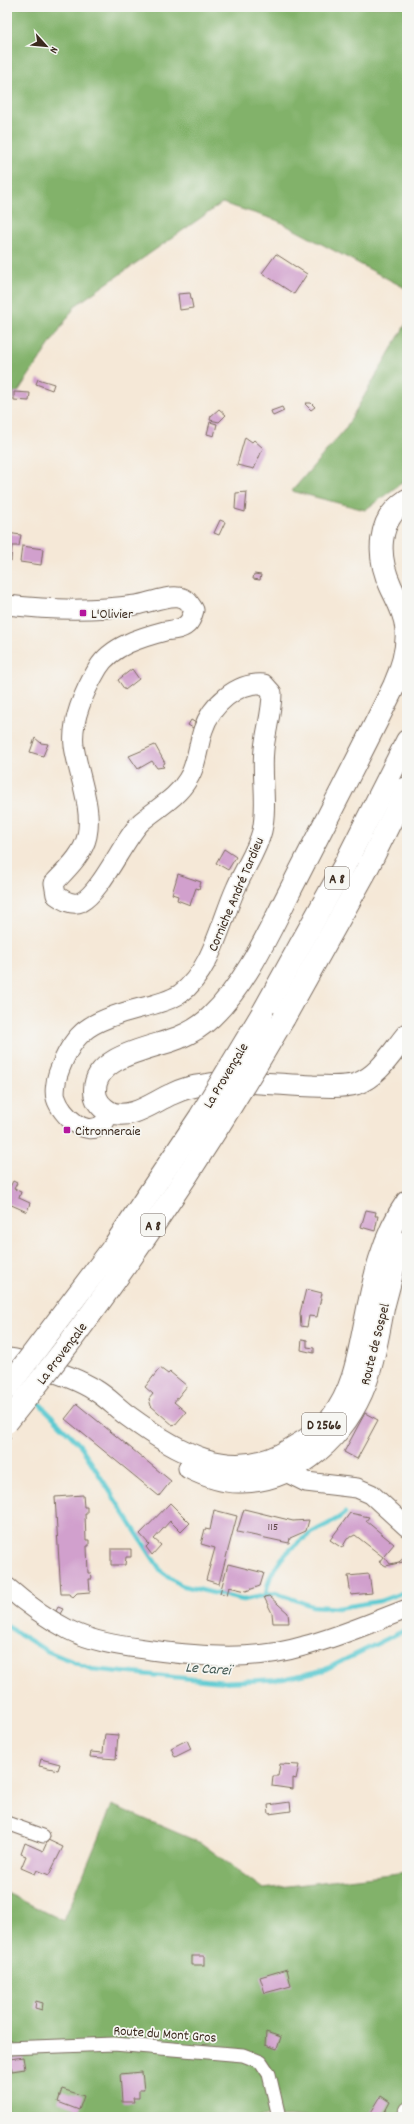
<svg xmlns="http://www.w3.org/2000/svg" width="414" height="2124" viewBox="0 0 414 2124" font-family="Dekko,sans-serif">
	<style>
		.forest { fill: #82b26b; stroke: #5e6e44 }
		.lines { fill: none; stroke-linecap: round; stroke-linejoin: round }
		.stream { stroke: #5dcad2; stroke-width: 4.5 }
		.building { fill: #d1a0cd }
		.street-casing { stroke: #7c6c5f; stroke-width: 15 }
		.secondary-casing { stroke: #7c6c5f; stroke-width: 21 }
		.primary-casing { stroke: #7c6c5f; stroke-width: 23 }
		.highway-casing { stroke: #7c6c5f; stroke-width: 24 }
		.street { stroke: #fff; stroke-width: 13 }
		.secondary { stroke: #fff; stroke-width: 19 }
		.primary { stroke: #fff; stroke-width: 21 }
		.highway { stroke: #fff; stroke-width: 22 }
		.highway-bridge-casing { stroke: #7c6c5f; stroke-width: 24; stroke-linecap: butt }
		.highway-bridge { stroke: #fff; stroke-width: 22 }
		.poi-dot { fill: #b5179e; stroke: #f6f6f2; stroke-width: 1.5 }
		.labels { text-anchor: middle; stroke-width: 3.5; stroke-linejoin: round; paint-order: stroke }
		.number-label { font-size: 12px; fill: #60484a }
		.shield { fill: #f6f6f2; stroke: #73675e; stroke-width: 1 }
		.shield-label { font-size: 13px; font-weight: bold; fill: #3b2a1e }
		.poi-label { font-size: 14px; fill: #3b2a1e; stroke: #f6f6f2; text-anchor: start }
		.street-label { font-size: 14px; fill: #3b2a1e; stroke: #f6f6f2 }
		.water-label { font-size: 15px; font-style: italic; fill: #455a54; stroke: #f6f6f2 }
	</style>
	<rect width="100%" height="100%" fill="#f6f6f2"/>
	<filter id="ink" filterUnits="userSpaceOnUse"><feTurbulence type="fractalNoise" baseFrequency=".025" numOctaves="2"/><feDisplacementMap in="SourceGraphic" scale="8" xChannelSelector="R" yChannelSelector="G"/><feConvolveMatrix kernelMatrix="1 2 1 2 8 2 1 2 1" color-interpolation-filters="sRGB"/></filter>
	<filter id="wash" filterUnits="userSpaceOnUse"><feTurbulence type="fractalNoise" baseFrequency=".012" numOctaves="4" result="noise"/><feDisplacementMap in="SourceGraphic" scale="16" xChannelSelector="R" yChannelSelector="G"/><feGaussianBlur stdDeviation="0.9" result="paint"/><feColorMatrix in="noise" values="0 0 0 0 0 0 0 0 0 0 0 0 0 0 0 0 0 1.4 0 .05"/><feComposite in="paint" operator="in"/></filter>
	<g filter="url(#wash)">
		<rect width="100%" height="100%" fill="#f5e8d7"/>
		<!-- forest -->
		<g class="forest">
			<path d="M7,7H407V289L276,220L222,203L76,305L7,408Z"/>
			<path d="M407,322V479L365,510L292,491L345,429Z"/>
			<path d="M112,1805L201,1843L263,1889L407,1872V2117H7V1893L64,1921Z"/>
		</g>
		<g class="lines">
			<!-- stream -->
			<g class="stream">
				<path d="M33,1399L39,1403L80,1445L161,1571L180,1585L243,1600L276,1593L312,1606L338,1608L380,1601L407,1591"/>
				<path d="M266,1594C269,1566 290,1547 313,1532C324,1525 335,1522 345,1513"/>
				<path d="M7,1626L47,1651L91,1669L224,1682L283,1679L324,1670L407,1629"/>
			</g>
		</g>
		<g id="blocks">
			<!-- building -->
			<g class="building">
				<path d="M276,254L307,274L294,294L262,273Z"/>
				<path d="M190,293L193,308L180,310L178,294Z"/>
				<path d="M38,379L54,384L52,390L36,384Z"/>
				<path d="M14,392L30,393L29,401L14,400Z"/>
				<path d="M306,403H311L315,407L311,410L305,404Z"/>
				<path d="M282,407L284,411L273,416L271,411Z"/>
				<path d="M219,409L226,415L219,422L210,420L211,416Z"/>
				<path d="M210,422L217,424L214,436L207,434Z"/>
				<path d="M245,437L252,442L254,440L263,448L254,469L237,465Z"/>
				<path d="M247,492L245,512L235,509L236,493Z"/>
				<path d="M220,520L225,522L219,535L214,533Z"/>
				<path d="M7,533L21,535L19,546H12L11,561L7,560Z"/>
				<path d="M22,546L43,549L41,565L20,562Z"/>
				<path d="M254,574L261,575L260,580L253,579Z"/>
				<path d="M132,669L139,679L125,690L118,680Z"/>
				<path d="M191,720L196,723L193,728L188,725Z"/>
				<path d="M35,738L41,743L48,744L43,756L30,752Z"/>
				<path d="M155,745L165,763L162,765L164,767L157,768L152,761L138,769L129,756Z"/>
				<path d="M224,849L236,857L228,870L216,863Z"/>
				<path d="M178,874L201,882L199,889L196,888L190,905L177,900L178,896L172,894Z"/>
				<path d="M13,1181L17,1183L14,1189L21,1192L19,1198L30,1203L27,1212L7,1203V1186L10,1187Z"/>
				<path d="M366,1210L376,1212L375,1216H378L375,1231L361,1227Z"/>
				<path d="M306,1289L322,1293L317,1317L309,1316L307,1327L301,1326L300,1313Z"/>
				<path d="M302,1339L307,1340V1347L314,1348V1353L301,1350Z"/>
				<path d="M160,1368L168,1374L170,1372L187,1386L174,1402L186,1412L174,1426L151,1406L149,1399L153,1394L145,1387Z"/>
				<path d="M77,1404L171,1481L159,1496L65,1419Z"/>
				<path d="M365,1413L378,1420L357,1459L344,1452Z"/>
				<path d="M7,1434L11,1438L7,1441Z"/>
				<path d="M83,1495L84,1507H87V1514H85L86,1540H89V1546H87L88,1573H91L92,1579H89L90,1592L77,1593L73,1597L69,1594H61L55,1497Z"/>
				<path d="M170,1503L190,1523L181,1532L170,1521L154,1539L161,1545L152,1555L146,1547L149,1544L140,1534Z"/>
				<path d="M244,1509L293,1521L309,1520L306,1531L290,1538L289,1543L237,1532Z"/>
				<path d="M214,1510L237,1516L219,1584L206,1580L215,1548L201,1544L205,1529L210,1530Z"/>
				<path d="M350,1513L369,1517L366,1521L394,1544L384,1556L390,1564L399,1562L407,1555V1561L386,1566L379,1562L383,1557L355,1535L347,1539L342,1548L330,1540Z"/>
				<path d="M111,1549H131V1557H126L125,1565H111Z"/>
				<path d="M228,1564L264,1573L260,1586L246,1591L229,1587L227,1595L220,1593Z"/>
				<path d="M369,1574L372,1593L351,1595L348,1576Z"/>
				<path d="M269,1596L288,1613L289,1623H273L272,1613L264,1597Z"/>
				<path d="M58,1607L63,1609L60,1614L56,1611Z"/>
				<path d="M105,1734L118,1735L116,1759L90,1757L91,1752L103,1753Z"/>
				<path d="M187,1740L191,1749L175,1757L171,1748Z"/>
				<path d="M41,1759L60,1764L58,1770L39,1766Z"/>
				<path d="M280,1764L299,1765L296,1779L293,1778V1789L272,1786L273,1776H278Z"/>
				<path d="M290,1802L291,1811L269,1814L268,1805Z"/>
				<path d="M48,1840L63,1847L49,1875L37,1870L35,1874L21,1868L26,1856L21,1854L25,1843L43,1851Z"/>
				<rect x="192" y="1956" width="12" height="9"/>
				<path d="M287,1969L291,1986L265,1993L260,1977Z"/>
				<path d="M36,2001L43,2003L42,2010L35,2008Z"/>
				<path d="M266,2032L281,2037L277,2049L265,2045Z"/>
				<path d="M23,2057L25,2069L12,2071L10,2059Z"/>
				<path d="M142,2072L144,2090H139V2098H133L134,2102H122L120,2074Z"/>
				<path d="M62,2089L84,2096L79,2110L58,2102Z"/>
				<path d="M381,2096L390,2102L382,2117H376L370,2114Z"/>
			</g>
		</g>
	</g>
	<g filter="url(#ink)">
		<use href="#blocks" fill-opacity="0" stroke="#7c6c5f" stroke-width="1"/>
		<g class="lines">
			<!-- street casing -->
			<g class="street-casing">
				<g id="street">
					<path d="M7,1823L43,1836"/>
					<path d="M7,2048L114,2044L243,2055L261,2062L269,2074L279,2117"/>
					<path d="M403,2117L407,2109"/>
				</g>
			</g>
			<!-- secondary casing -->
			<g class="secondary-casing">
				<g id="secondary">
					<path d="M7,605C49,610 94,611 136,605C148,603 168,595 179,597C187,598 190,604 194,610C192,617 190,624 183,627C178,630 171,630 165,631C142,637 111,646 98,668C85,690 71,721 74,746C78,774 93,808 87,836C83,855 66,870 54,883L56,895C63,900 72,906 81,902C101,892 124,839 141,822C157,808 177,798 188,779C197,765 198,745 203,730C211,705 237,682 264,684L272,693C272,712 266,730 264,749C261,776 268,804 262,831C257,851 244,869 236,888C221,921 211,972 180,994C169,1001 153,1005 140,1008C124,1012 94,1021 82,1033C71,1043 63,1060 58,1074C56,1080 54,1093 56,1098C61,1115 87,1140 104,1123C106,1120 108,1115 109,1112"/>
					<path d="M281,1459L292,1475L306,1482L357,1488L371,1494L407,1527"/>
					<path d="M7,1587C25,1603 48,1619 69,1630C95,1643 124,1646 151,1650C203,1657 254,1661 304,1646C339,1637 373,1622 407,1609"/>
				</g>
			</g>
			<!-- primary casing -->
			<g class="primary-casing">
				<g id="primary">
					<path d="M109,1112C131,1121 153,1102 172,1094C182,1089 193,1086 204,1085C239,1079 278,1085 313,1086C327,1086 342,1088 356,1084C379,1076 392,1052 407,1034"/>
					<path d="M7,1359C16,1359 25,1363 33,1365C54,1371 76,1378 95,1390C107,1397 117,1408 128,1416C177,1452 231,1485 290,1449C305,1440 320,1432 331,1418C351,1393 357,1362 363,1331C372,1286 380,1239 407,1201"/>
					<path d="M189,1468C205,1476 224,1483 242,1482C299,1481 347,1434 366,1383C375,1359 379,1332 384,1306C389,1286 397,1262 397,1241"/>
				</g>
			</g>
			<!-- highway casing -->
			<g class="highway-casing">
				<g id="highway">
					<path d="M262,1014L344,866L407,741"/>
					<path d="M284,1018L366,871L407,788"/>
					<path d="M109,1112C101,1107 95,1101 95,1091C94,1055 153,1048 178,1038C190,1033 202,1026 211,1017C248,982 272,925 295,881C328,816 362,752 394,686C402,668 409,648 406,627C405,613 397,600 391,587C377,557 376,520 407,500"/>
				</g>
			</g>
			<!-- street -->
			<use href="#street" class="street"/>
			<!-- secondary -->
			<use href="#secondary" class="secondary"/>
			<!-- primary -->
			<use href="#primary" class="primary"/>
			<!-- highway -->
			<use href="#highway" class="highway"/>
			<!-- highway-bridge casing -->
			<g class="highway-bridge-casing">
				<g id="highway-bridge">
					<path d="M7,1388L112,1249L200,1117L262,1014"/>
					<path d="M7,1422C110,1296 202,1159 284,1018"/>
				</g>
			</g>
			<!-- highway-bridge -->
			<use href="#highway-bridge" class="highway-bridge"/>
		</g>
	</g>
	<!-- markers -->
	<g class="poi-dot">
		<rect x="79" y="609" width="8" height="8" rx="2"/>
		<rect x="63" y="1126" width="8" height="8" rx="2"/>
	</g>
	<g class="labels">
		<!-- number labels -->
		<g class="number-label">
			<text x="273" y="1530">115</text>
		</g>
		<!-- shield labels -->
		<g class="shield">
			<rect x="325" y="867" width="24" height="22" rx="3"/>
			<rect x="141" y="1214" width="24" height="22" rx="3"/>
			<rect x="302" y="1413" width="44" height="22" rx="3"/>
		</g>
		<g class="shield-label">
			<text x="337" y="883">A 8</text>
			<text x="153" y="1230">A 8</text>
			<text x="324" y="1429">D 2566</text>
		</g>
		<!-- poi labels -->
		<g class="poi-label">
			<text x="91" y="618">L'Olivier</text>
			<text x="75" y="1135">Citronneraie</text>
		</g>
		<!-- street labels -->
		<g class="street-label">
			<text transform="translate(235 894) rotate(-67)" y="5">Corniche André Tardieu</text>
			<text transform="translate(225 1075) rotate(-59)" y="5">La Provençale</text>
			<text transform="translate(374 1344) rotate(-76)" y="5">Route de Sospel</text>
			<text transform="translate(61 1353) rotate(-53)" y="5">La Provençale</text>
			<text transform="translate(165 2033) rotate(4)" y="5">Route du Mont Gros</text>
		</g>
		<!-- water labels -->
		<g class="water-label">
			<text transform="translate(208 1668) rotate(4)" y="5">Le Careï</text>
		</g>
	</g>
	<!-- margin -->
	<rect width="414" height="2124" fill="none" stroke="#f6f6f2" stroke-width="24"/>
	<!-- north arrow -->
	<g transform="translate(46 46) rotate(117)" stroke="#f6f6f2" stroke-width="3" paint-order="stroke">
	<path d="M0-3L7 15L0 10L-7 15Z" fill="#3b2a1e"/>
	<text y="-6" font-size="11" font-weight="bold" text-anchor="middle" fill="#3b2a1e">N</text>
	</g>
</svg>
